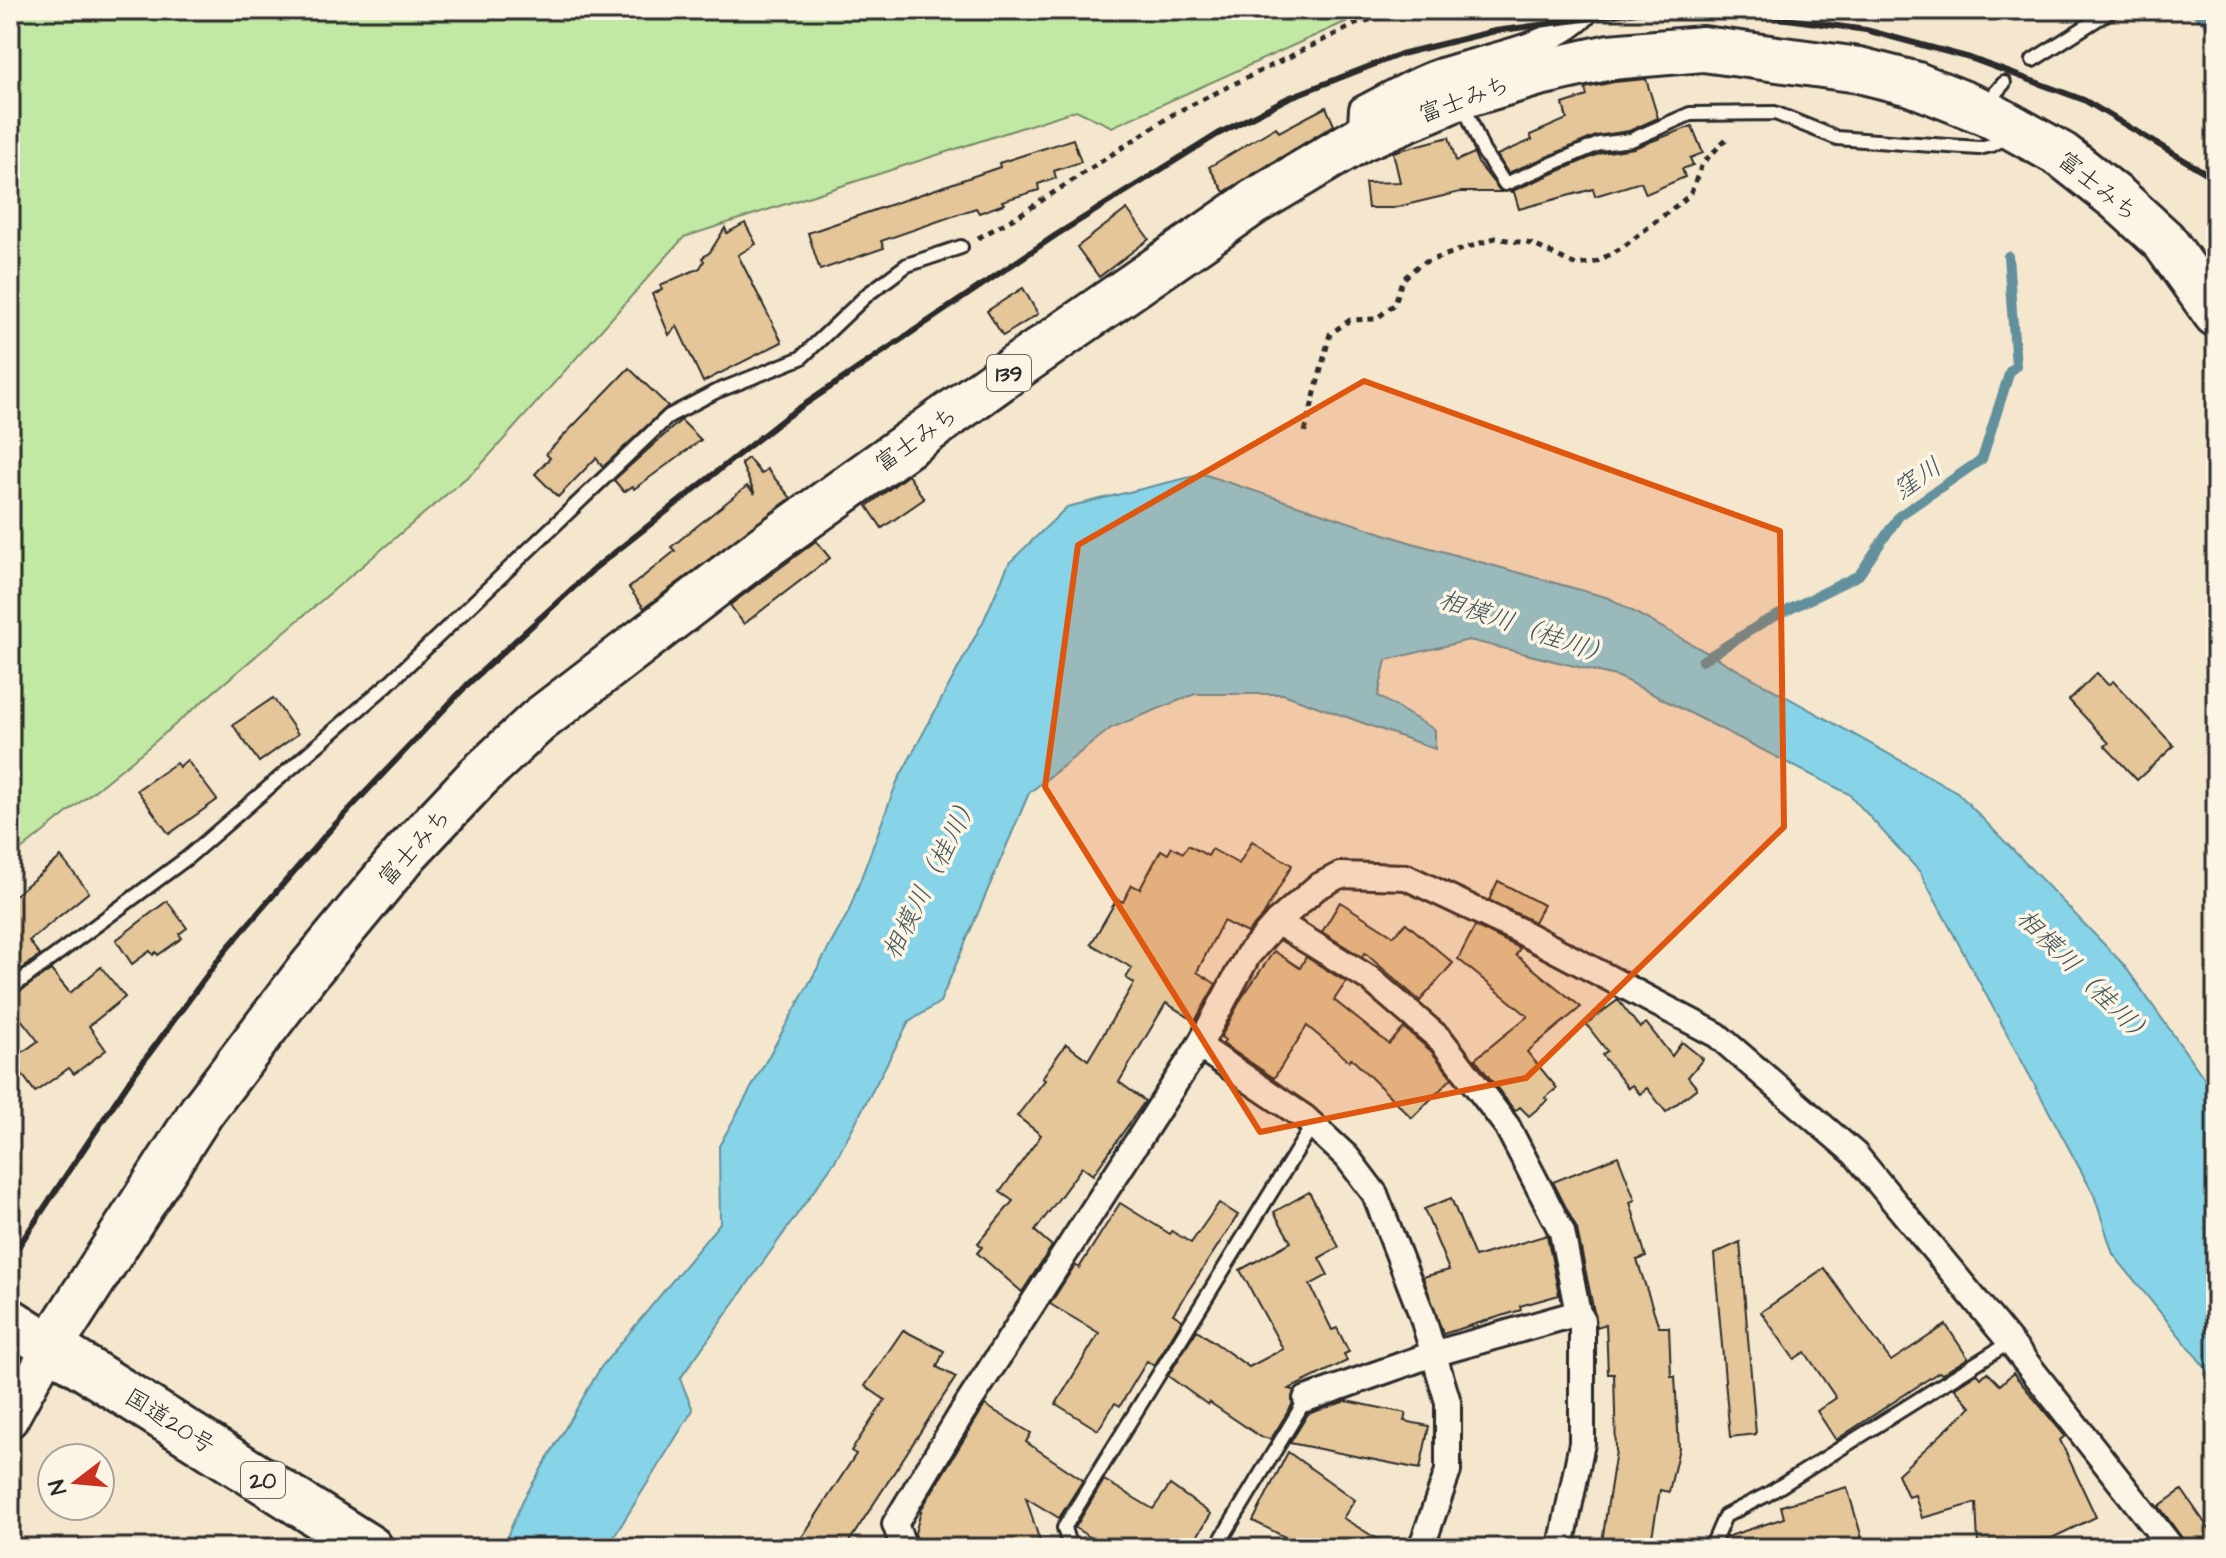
<svg xmlns="http://www.w3.org/2000/svg" width="2226" height="1558" viewBox="0 0 2226 1558" font-family="'Architects Daughter','Klee One',sans-serif">
	<style>
		.green { fill: #c2e9a3; stroke: #768a67; stroke-width: 2 }
		.water { fill: #87d3e7; stroke: #62909c; stroke-width: 2 }
		.lines { fill: none; stroke-linecap: round; stroke-linejoin: round }
		.stream { stroke: #62909c; stroke-width: 10 }
		.building { fill: #e4c698; stroke: #2b2b2b; stroke-width: 2 }
		.lane-casing { stroke: #2b2b2b; stroke-width: 18 }
		.street-casing { stroke: #2b2b2b; stroke-width: 30 }
		.secondary-casing { stroke: #2b2b2b; stroke-width: 40 }
		.highway-casing { stroke: #2b2b2b; stroke-width: 50 }
		.path { stroke: #2b2b2b; stroke-width: 5; stroke-dasharray: 6 6; stroke-linecap: butt }
		.lane { stroke: #fcf5e5; stroke-width: 12 }
		.street { stroke: #fcf5e5; stroke-width: 24 }
		.secondary { stroke: #fcf5e5; stroke-width: 34 }
		.highway { stroke: #fcf5e5; stroke-width: 44 }
		.rail { stroke: #2b2b2b; stroke-width: 6 }
		.marked { fill: #df570e; fill-opacity: 0.2; stroke: #df570e; stroke-width: 6; stroke-linejoin: round }
		.labels { text-anchor: middle; stroke-width: 7; stroke-linejoin: round; paint-order: stroke }
		.shield { fill: #fcf5e5; stroke: #6a6863; stroke-width: 2 }
		.shield-label { font-size: 22px; font-weight: bold; fill: #2b2b2b }
		.street-label { font-size: 24px; fill: #2b2b2b; stroke: #fcf5e5 }
		.water-label { font-size: 26px; font-style: italic; fill: #42555a; stroke: #fcf5e5 }
	</style>
	<rect width="100%" height="100%" fill="#f5e7ce"/>
	<filter id="ink" filterUnits="userSpaceOnUse"><feTurbulence type="fractalNoise" baseFrequency=".0125" numOctaves="2"/><feDisplacementMap in="SourceGraphic" scale="16" xChannelSelector="R" yChannelSelector="G"/><feConvolveMatrix kernelMatrix="1 2 1 2 8 2 1 2 1" color-interpolation-filters="sRGB"/></filter>
	<g filter="url(#ink)">
		<!-- green -->
		<path class="green" d="M10,10H1372L1112,127L1076,110L684,237L480,466L151,745L10,859Z"/>
		<!-- water -->
		<path class="water" d="M1203,474L1409,542L1609,598L1957,792L2124,965L2216,1095V1381L2113,1254L2094,1195L1920,872L1849,794L1619,677L1469,640L1386,660L1378,696L1435,730V749L1283,694H1195L1111,728L1029,793L940,1002L909,1022L835,1161L680,1379L693,1410L607,1548H502L523,1500L601,1367L720,1223L719,1146L848,913L897,782L983,622L1009,563L1067,507Z"/>
		<g class="lines">
			<!-- stream -->
			<g class="stream">
				<path d="M2193,10L2212,24"/>
				<path d="M1702,661L1762,623L1859,575L1899,516L1982,459L2010,371L2016,366L2008,256"/>
			</g>
		</g>
		<!-- building -->
		<g class="building">
			<path d="M1646,79L1658,118L1629,131L1596,136L1508,173L1497,155L1532,140L1530,135L1567,119L1563,104L1587,96L1585,88L1614,82Z"/>
			<path d="M1326,107L1334,125L1224,192L1209,167L1276,127L1279,132Z"/>
			<path d="M1692,126L1703,153L1690,158L1693,165L1682,169L1685,177L1646,194L1641,182L1595,196L1593,189L1519,209L1514,192H1510L1601,153L1634,148Z"/>
			<path d="M1449,137L1456,161L1474,153L1478,163L1501,192H1460L1393,208H1368L1365,183L1400,182L1393,152Z"/>
			<path d="M1073,139L1081,162L1054,171L1056,178L1038,184L1039,190L1002,201L1004,204L979,213L976,208L881,241L884,248L820,270L808,233L1000,167L999,163Z"/>
			<path d="M1127,209L1149,239L1099,277L1077,247Z"/>
			<path d="M745,223L756,244L738,255L782,342L703,382L677,326L669,335L652,294L662,290L660,285L700,268L704,261L702,258L710,252L725,228L727,233Z"/>
			<path d="M1023,288L1038,314L1003,336L987,311Z"/>
			<path d="M629,368L668,406L603,467L596,458L558,497L535,474L550,458L546,454Z"/>
			<path d="M681,420L701,440L634,489L633,486L624,492L614,480Z"/>
			<path d="M748,458L761,474L767,469L791,498L644,608L629,588L675,551L671,547L747,486L755,494L741,463Z"/>
			<path d="M908,475L924,499L882,528L867,506Z"/>
			<path d="M816,541L830,558L744,624L730,605Z"/>
			<path d="M2097,673L2108,685L2113,681L2174,746L2137,780L2105,746L2109,743L2069,700Z"/>
			<path d="M273,698L298,734L259,762L233,725Z"/>
			<path d="M187,760L217,800L169,834L137,790L176,763L179,767Z"/>
			<path d="M1252,841L1292,865L1263,916L1247,933L1223,921L1197,972L1216,984L1195,1021L1166,1003L1119,1082L1145,1101L1093,1175L1082,1167L1035,1231L1052,1246L1022,1292L977,1253L982,1247L978,1243L1013,1201L1000,1192L1041,1135L1017,1116L1045,1080L1042,1078L1066,1044L1088,1060L1134,983L1126,978L1132,968L1091,944L1117,899L1123,902L1132,885L1140,889L1161,850L1168,854L1172,847L1183,853L1188,845L1208,856L1212,849L1239,864Z"/>
			<path d="M61,857L89,892L29,941L40,955L10,978V899Z"/>
			<path d="M1498,881L1543,905L1534,922L1489,900Z"/>
			<path d="M167,901L187,928L179,934L182,938L158,955L156,952L153,955L150,951L132,964L116,940Z"/>
			<path d="M1340,902L1394,936L1406,923L1453,963L1420,1001L1365,953L1362,957L1322,932Z"/>
			<path d="M1475,926L1520,948L1516,955L1581,1007L1527,1052L1557,1088L1545,1098L1548,1100L1529,1116L1520,1107L1515,1111L1475,1059L1528,1016L1458,959Z"/>
			<path d="M1274,951L1300,968L1306,957L1346,982L1334,1000L1389,1044L1404,1028L1431,1051L1452,1078L1412,1118L1351,1058L1349,1061L1307,1026L1274,1078L1223,1044L1225,1040L1221,1037L1241,999Z"/>
			<path d="M101,967L125,997L89,1026L106,1050L74,1074L69,1068L35,1092L12,1060L38,1041L10,1005V998L51,970L70,993Z"/>
			<path d="M1618,1000L1640,1028L1646,1023L1672,1056L1682,1042L1703,1059L1688,1077L1697,1088L1666,1112L1647,1088L1640,1094L1632,1085L1628,1088L1602,1055L1607,1051L1586,1024Z"/>
			<path d="M1618,1156L1635,1200L1630,1202L1646,1257L1637,1260L1659,1327H1669L1671,1376H1675L1679,1448L1669,1492L1660,1490L1650,1548H1601L1616,1451L1614,1374H1608L1606,1324L1597,1327L1577,1229L1553,1182Z"/>
			<path d="M1309,1192L1339,1247L1319,1258L1328,1275L1310,1285L1332,1330L1337,1328L1349,1352L1344,1354L1347,1361L1289,1389L1294,1390L1292,1405L1271,1439L1261,1437L1209,1402L1208,1405L1168,1376L1197,1330L1249,1367L1283,1349L1240,1270L1291,1242L1274,1212Z"/>
			<path d="M1451,1198L1475,1257L1547,1235L1559,1295L1520,1306L1521,1310L1443,1334L1423,1277L1449,1270L1424,1209Z"/>
			<path d="M1120,1203L1170,1234L1172,1231L1191,1243L1219,1203L1238,1215L1173,1314L1182,1320L1154,1366L1147,1361L1120,1406L1115,1403L1098,1430L1056,1404L1099,1333L1050,1304L1075,1265L1079,1268Z"/>
			<path d="M1740,1242L1756,1434L1730,1437L1714,1254Z"/>
			<path d="M1824,1268L1891,1361L1946,1325L1968,1358L1942,1374L1939,1372L1836,1440L1817,1411L1836,1398L1805,1352L1794,1359L1761,1312Z"/>
			<path d="M903,1330L944,1351L937,1367L956,1377L845,1548H795L856,1454L851,1451L885,1400L865,1386Z"/>
			<path d="M1987,1372L2000,1385L2013,1373L2065,1436L2060,1440L2096,1517L2052,1538L1978,1543L1976,1503L1922,1518L1915,1495L1908,1497L1898,1474L1971,1407L1954,1388L1977,1373L1981,1378Z"/>
			<path d="M1346,1401L1406,1413L1404,1421L1429,1426L1420,1469L1290,1443L1308,1414Z"/>
			<path d="M985,1405L1031,1433L1026,1442L1083,1480L1059,1518L1026,1498L1042,1548H919L915,1533L922,1508Z"/>
			<path d="M1288,1452L1355,1500L1343,1518L1392,1548H1285L1289,1539L1253,1521Z"/>
			<path d="M1104,1480L1153,1509L1170,1485L1211,1514L1190,1548H1108L1075,1528Z"/>
			<path d="M1847,1487L1862,1538L1849,1542L1851,1548H1721L1726,1537L1784,1518L1781,1506Z"/>
			<path d="M2182,1490L2216,1539V1548H2189L2159,1506Z"/>
		</g>
		<g class="lines">
			<!-- lane casing -->
			<g class="lane-casing">
				<g id="lane">
					<path d="M2033,60L2112,10"/>
					<path d="M1463,103L1483,151L1505,184L1599,144L1631,140L1690,114L1775,113L1837,138L1903,143L1979,148L1992,145L2008,136"/>
					<path d="M1990,107L1996,92L2004,83"/>
					<path d="M10,989L187,858L387,685L669,416L715,392L801,358L868,294L907,265L961,247"/>
					<path d="M1070,1548L1064,1528L1312,1126"/>
					<path d="M1216,1548L1306,1399"/>
					<path d="M1711,1548L1725,1516L1768,1494L2010,1342"/>
				</g>
			</g>
			<!-- street casing -->
			<g class="street-casing">
				<g id="street">
					<path d="M1360,139L1362,109C1386,97 1410,82 1435,73C1480,57 1557,48 1587,10"/>
					<path d="M1277,922L1370,979L1441,1040L1507,1126L1562,1232L1578,1313L1582,1319V1443L1561,1547"/>
					<path d="M1199,1046L1305,1118L1347,1157L1375,1194L1422,1315L1448,1402V1471L1424,1540L1419,1548"/>
					<path d="M1306,1399L1433,1354L1578,1313"/>
					<path d="M904,1548L895,1524L960,1416L1199,1046L1248,955L1277,922L1317,887L1340,875L1406,877L1518,930L1717,1035L1855,1154L2010,1342L2172,1548"/>
				</g>
			</g>
			<!-- secondary casing -->
			<g class="secondary-casing">
				<path id="secondary" d="M10,1420L50,1347"/>
			</g>
			<!-- highway casing -->
			<g class="highway-casing">
				<g id="highway">
					<path d="M10,1321L370,1548"/>
					<path d="M50,1347L202,1111L307,973L407,852L478,777L538,721L762,549L1022,363L1254,202L1360,139L1461,96L1539,73L1610,57L1703,49L1859,70L1914,84L1987,113L2062,155L2118,199L2164,241L2216,314"/>
				</g>
			</g>
			<!-- path -->
			<g class="path">
				<path d="M978,238L1018,216L1175,113L1358,23L1410,10"/>
				<path d="M1305,432L1330,334L1350,320L1376,319L1395,304L1402,280L1420,264L1495,238L1532,244L1576,265L1596,262L1623,247L1690,195L1702,164L1729,136"/>
			</g>
			<!-- lane -->
			<use href="#lane" class="lane"/>
			<!-- street -->
			<use href="#street" class="street"/>
			<!-- secondary -->
			<use href="#secondary" class="secondary"/>
			<!-- highway -->
			<use href="#highway" class="highway"/>
			<!-- rail -->
			<path class="rail" d="M10,1259L132,1077L225,951L329,831L468,684L595,568L786,417L1056,235L1218,134L1288,98L1401,54L1495,31L1645,11L1765,16L1866,30L1970,58L2084,100L2216,179"/>
		</g>
	</g>
	<!-- marked area -->
	<path class="marked" d="M1364,381L1780,531L1784,827L1526,1078L1260,1132L1045,787L1078,545Z"/>
	<g class="labels">
		<!-- shield labels -->
		<g class="shield">
			<rect x="987" y="355" width="44" height="36" rx="6"/>
			<rect x="241" y="1462" width="44" height="36" rx="6"/>
		</g>
		<g class="shield-label">
			<text x="1009" y="381">139</text>
			<text x="263" y="1488">20</text>
		</g>
		<!-- street labels -->
		<g class="street-label">
			<text transform="translate(1464 99) rotate(-20)" y="8">富士みち</text>
			<text transform="translate(2098 186) rotate(39)" y="8">富士みち</text>
			<text transform="translate(916 439) rotate(-35)" y="8">富士みち</text>
			<text transform="translate(414 847) rotate(-48)" y="8">富士みち</text>
			<text transform="translate(170 1421) rotate(32)" y="8">国道20号</text>
		</g>
		<!-- water labels -->
		<g class="water-label">
			<text transform="translate(1917 478) rotate(-35)" y="9">窪川</text>
			<text transform="translate(1526 627) rotate(19)" y="9">相模川（桂川）</text>
			<text transform="translate(930 876) rotate(-63)" y="9">相模川（桂川）</text>
			<text transform="translate(2086 977) rotate(45)" y="9">相模川（桂川）</text>
		</g>
	</g>
	<!-- margin -->
	<rect width="2226" height="1558" fill="none" stroke="#fcf5e5" stroke-width="40"/>
	<rect x="20" y="20" width="2186" height="1518" fill="none" stroke="#2b2b2b" stroke-width="3" filter="url(#ink)"/>
	<!-- north arrow -->
	<g transform="translate(76 1482) rotate(254)"><circle r="38" fill="#fcf5e5" stroke="#a8a49b" stroke-width="2"/>
	<path d="M0-6L14 30L0 20L-14 30Z" fill="#c8321e"/>
	<text y="-12" font-size="22" font-weight="bold" text-anchor="middle" fill="#2b2b2b">N</text>
	</g>
</svg>
